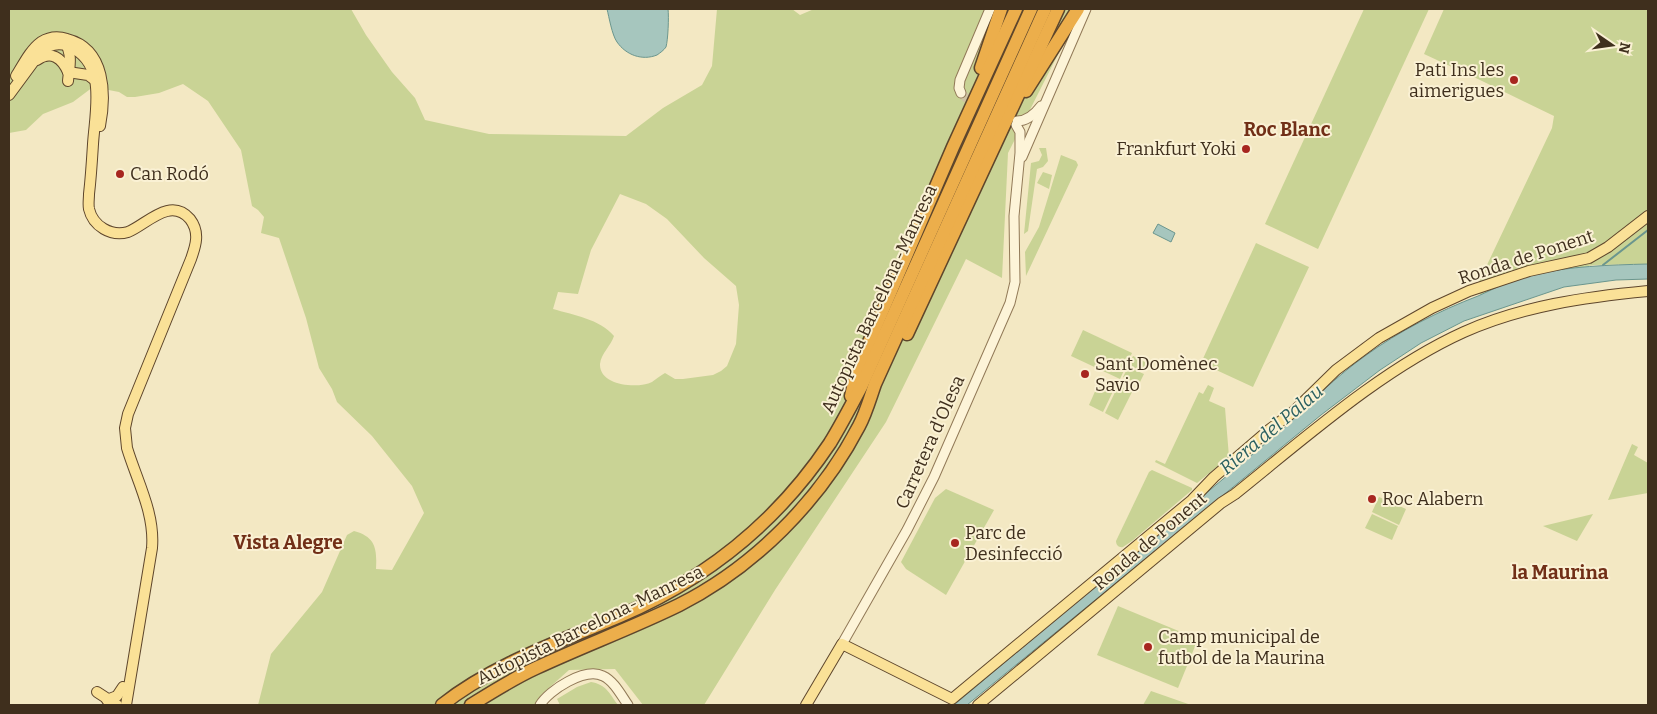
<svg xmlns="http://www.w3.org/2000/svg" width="1657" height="714" viewBox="0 0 1657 714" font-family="Bitter,serif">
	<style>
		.green { fill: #c9d395; fill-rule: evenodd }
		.water { fill: #a6c6be; stroke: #6b968e }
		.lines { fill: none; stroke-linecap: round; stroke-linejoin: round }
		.stream { stroke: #6b968e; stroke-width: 2 }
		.minor-tunnel { stroke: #cfc3a2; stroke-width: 9; stroke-dasharray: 9 4.5; stroke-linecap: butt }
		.minor-casing { stroke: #917957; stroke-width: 11 }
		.major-casing { stroke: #5e462c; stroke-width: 12 }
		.highway-casing { stroke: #5e462c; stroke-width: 15 }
		.minor { stroke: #fdf4d8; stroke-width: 9 }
		.major { stroke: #fae197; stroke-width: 10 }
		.highway { stroke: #ecae4b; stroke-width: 12 }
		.poi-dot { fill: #a7261f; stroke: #faf1d4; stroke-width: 2 }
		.labels { text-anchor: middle; stroke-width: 4; stroke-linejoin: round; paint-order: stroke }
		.poi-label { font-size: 18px; fill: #3f2f1d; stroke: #faf1d4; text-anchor: start }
		.street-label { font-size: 18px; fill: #3f2f1d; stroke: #faf1d4 }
		.neighbourhood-label { font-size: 19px; font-weight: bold; fill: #712f17; stroke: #faf1d4 }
		.water-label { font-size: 19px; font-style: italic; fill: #2b6060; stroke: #faf1d4 }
	</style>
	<rect width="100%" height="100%" fill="#f3e8c3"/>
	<!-- green -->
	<g class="green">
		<path d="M9,9H351L366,35L392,72L415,98L425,120L489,134L626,136L663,108L702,85L712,66L717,9H792L800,15L814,9H1081L1008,153L1002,278L966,259L886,422L775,590L704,705H643L615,669L569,670L541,695L535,705H258L271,654L322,592L347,535L354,531C376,537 377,549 376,569L392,570L424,513L412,486L372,436L337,402L332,389L319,368L306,318L279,238L261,233L264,217L258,210L252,206L241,150L208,101L183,84L159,93L135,97H127L119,92L93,87L73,102L43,114L26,130L9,133ZM620,194L646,204L667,219L704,258L736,286L739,305L736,344L727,366L721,371L713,375L683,379H675L665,373C660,376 656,379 652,382C638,389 599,386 600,364C601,353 611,346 614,336C600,319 573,315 553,309L558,292L578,294L591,250Z"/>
		<path d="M1364,9H1429L1318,249L1265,224Z"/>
		<path d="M1444,9H1648V264L1593,265L1509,282L1480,295L1477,286L1552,128L1554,116L1480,80L1424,54Z"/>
		<path d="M1039,148H1046L1048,161L1043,167L1037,169L1028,231L1024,234L1031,163L1039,161L1042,155Z"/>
		<path d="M1061,155L1076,161L1078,165L1026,276L1025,252L1039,227Z"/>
		<path d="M1043,172L1052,175L1049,189L1037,183Z"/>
		<path d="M1256,243L1309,267L1253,387L1201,363Z"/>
		<path d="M1083,330L1132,353L1120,379L1071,356Z"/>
		<path d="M1133,356L1149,364L1144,372L1129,365Z"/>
		<path d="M1128,367L1144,374L1139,384L1123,377Z"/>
		<path d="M1101,378L1116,385L1103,412L1089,405Z"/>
		<path d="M1208,385L1214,388L1209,401L1225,408L1229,457L1197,483L1155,462L1156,460L1165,464L1199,392L1203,394Z"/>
		<path d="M1118,386L1132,392L1118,420L1105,413Z"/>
		<path d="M1632,444L1638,447L1634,455L1648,463V493L1608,500Z"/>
		<path d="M1152,470L1192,488V490L1132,541L1123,547C1119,548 1116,545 1116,541L1149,472Z"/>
		<path d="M946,489L994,510L946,595L906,569L901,562L935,498Z"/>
		<path d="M1379,497L1406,509L1399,525L1372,512Z"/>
		<path d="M1372,514L1398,526L1392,540L1365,528Z"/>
		<path d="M1593,514L1577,541L1543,526Z"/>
		<path d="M1118,606L1198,639L1178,688L1097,655Z"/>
		<path d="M591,682C607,685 609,693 618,705H560L557,699L577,687Z"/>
		<path d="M1151,691L1191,705H1143Z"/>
	</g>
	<!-- water -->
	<g class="water">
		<path d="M607,9H668C669,17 668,40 666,47C664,50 660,53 657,55C642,61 626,55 617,42C612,35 609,17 607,9Z"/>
		<path d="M1158,224L1175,233L1171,242L1153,233Z"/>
		<path d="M1648,264V279L1616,280L1564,287L1464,321L1421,343L1380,370L1321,415L967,705H954L1285,427C1309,403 1337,376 1365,356C1399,331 1439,311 1478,296C1496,288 1512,279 1531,275C1570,266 1609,265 1648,264Z"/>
	</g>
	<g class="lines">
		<!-- stream -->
		<path class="stream" d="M1603,265L1648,230"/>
		<!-- minor-tunnel -->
		<path class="minor-tunnel" d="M961,93L969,101L991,111"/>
		<!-- minor casing -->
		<g class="minor-casing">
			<g id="minor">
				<path d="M961,93L959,88L960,80L990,9"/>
				<path d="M1017,121C1027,121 1035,114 1041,106"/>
				<path d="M1022,157L1086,9"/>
				<path d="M842,644L907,530L934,477L1010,303L1015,282L1014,216L1020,153V132L1016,125"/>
				<path d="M540,705C549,690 585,667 603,676C614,681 621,695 628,705"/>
			</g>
		</g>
		<!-- major casing -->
		<g class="major-casing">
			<g id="major">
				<path d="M65,43C73,54 69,69 68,81"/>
				<path d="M37,60C51,50 62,58 68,72"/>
				<path d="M68,72L88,75L96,81"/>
				<path d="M16,76C23,65 30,50 41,42C49,37 58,36 67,39C106,49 106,95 100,126"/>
				<path d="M9,95L40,53C48,45 57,42 68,46C108,62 95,111 93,144C92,160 91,177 89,194C89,199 88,204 89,209C93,226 111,237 128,232C146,225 170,196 190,219C200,232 196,245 191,259L128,414L125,428L127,448C137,481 155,513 152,548L126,705"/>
				<path d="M97,692L117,705"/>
				<path d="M107,700L117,696L123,687"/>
				<path d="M806,705L842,644L952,699L1192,500L1214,477L1270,429L1292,413L1336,370L1379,338L1432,308L1469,291L1529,271L1589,258L1608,247L1648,216"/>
				<path d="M978,705L1221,503L1235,494C1305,438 1382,369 1464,332C1522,306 1585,297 1648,291"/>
			</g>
		</g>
		<!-- highway casing -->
		<g class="highway-casing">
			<g id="highway">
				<path d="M981,68L1001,9"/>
				<path d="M1026,91L1078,9"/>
				<path d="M907,334L1058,9"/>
				<path d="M851,396L857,370L953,147L1016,9"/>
				<path d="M442,705C492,665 561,641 620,616C706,579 778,521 830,443C841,425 851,406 861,387L1031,9"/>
				<path d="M471,705C492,692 514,678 536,668C583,646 632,628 679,605C754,567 820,501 859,426C866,413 870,398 875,384L1045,9"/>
			</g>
		</g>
		<!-- minor -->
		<use href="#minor" class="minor"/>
		<!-- major -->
		<use href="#major" class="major"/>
		<!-- highway -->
		<use href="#highway" class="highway"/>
	</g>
	<!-- markers -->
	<g class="poi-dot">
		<circle cx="1514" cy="80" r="5"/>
		<circle cx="1246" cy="149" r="5"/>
		<circle cx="120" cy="174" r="5"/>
		<circle cx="1085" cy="374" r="5"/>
		<circle cx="1372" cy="499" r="5"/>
		<circle cx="955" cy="543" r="5"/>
		<circle cx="1148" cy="647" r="5"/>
	</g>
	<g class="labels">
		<!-- poi labels -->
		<g class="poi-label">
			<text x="1504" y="76" text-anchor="end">Pati Ins les<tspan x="1504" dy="21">aimerigues</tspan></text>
			<text x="1236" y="155" text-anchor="end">Frankfurt Yoki</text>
			<text x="130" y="180">Can Rodó</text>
			<text x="1095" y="370">Sant Domènec<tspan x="1095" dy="21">Savio</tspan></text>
			<text x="1382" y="505">Roc Alabern</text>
			<text x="965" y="539">Parc de<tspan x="965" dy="21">Desinfecció</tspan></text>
			<text x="1158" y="643">Camp municipal de<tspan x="1158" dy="21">futbol de la Maurina</tspan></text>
		</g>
		<!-- street labels -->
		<g class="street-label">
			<text transform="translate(1526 257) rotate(-18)" y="6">Ronda de Ponent</text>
			<text transform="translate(879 299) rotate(-65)" y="6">Autopista Barcelona-Manresa</text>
			<text transform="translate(930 442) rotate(-66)" y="6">Carretera d'Olesa</text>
			<text transform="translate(1150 541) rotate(-40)" y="6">Ronda de Ponent</text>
			<text transform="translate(590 625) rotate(-26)" y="6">Autopista Barcelona-Manresa</text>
		</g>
		<!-- neighbourhood labels -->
		<g class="neighbourhood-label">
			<text x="1287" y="136">Roc Blanc</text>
			<text x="288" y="549">Vista Alegre</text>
			<text x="1560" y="579">la Maurina</text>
		</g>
		<!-- water labels -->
		<g class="water-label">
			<text transform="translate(1271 429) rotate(-40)" y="7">Riera del Palau</text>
		</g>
	</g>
	<!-- border -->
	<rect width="1657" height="714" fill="none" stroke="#3f2f1d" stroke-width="20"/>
	<!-- north arrow -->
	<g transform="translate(1612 45) rotate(103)" stroke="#faf1d4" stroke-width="4" paint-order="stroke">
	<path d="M0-4L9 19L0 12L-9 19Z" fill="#3f2f1d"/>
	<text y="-8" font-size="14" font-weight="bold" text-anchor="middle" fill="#3f2f1d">N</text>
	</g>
</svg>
